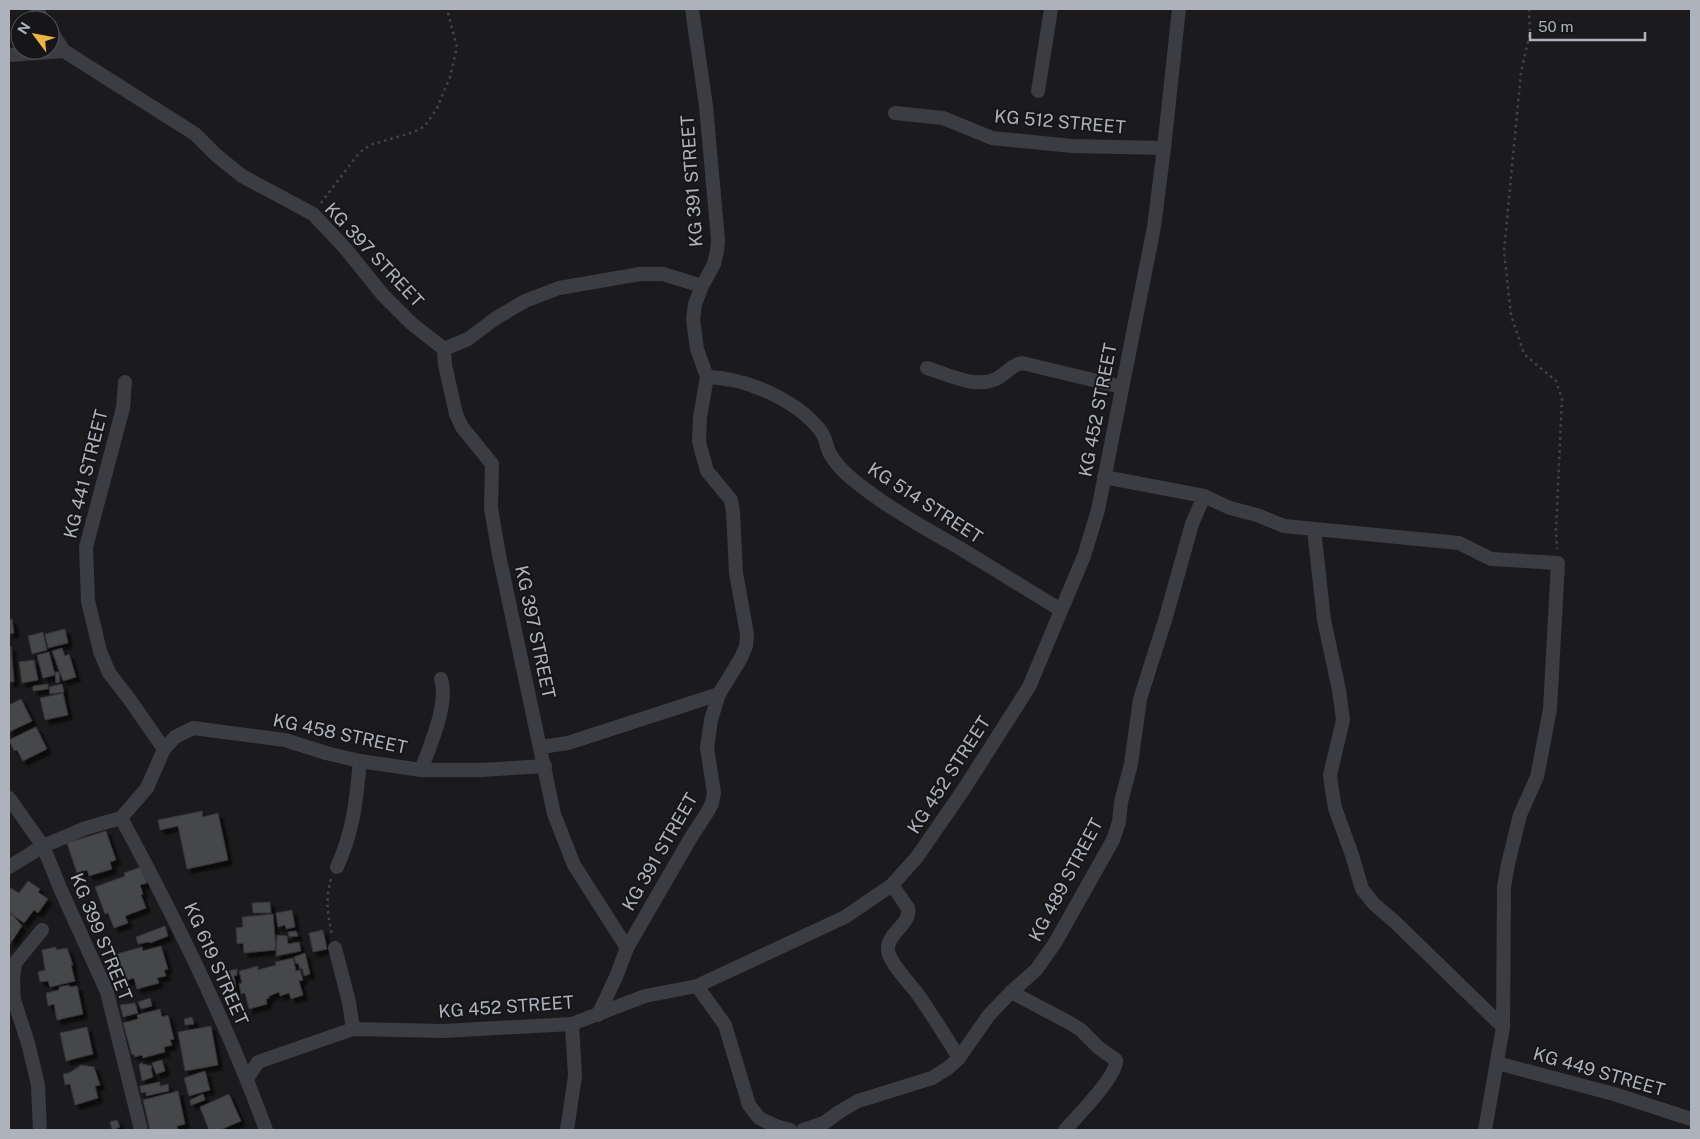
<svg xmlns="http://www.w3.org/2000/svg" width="1700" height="1139" viewBox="0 0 1700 1139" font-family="'Public Sans',sans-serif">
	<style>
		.building { fill: #45464a; stroke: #353539; filter: url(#shadow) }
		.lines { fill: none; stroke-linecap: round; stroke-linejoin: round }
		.path { stroke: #424449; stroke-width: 2.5; stroke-dasharray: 2.5 4; stroke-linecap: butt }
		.street { stroke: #3c3d42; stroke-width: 14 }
		.labels { text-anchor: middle; stroke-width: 4; stroke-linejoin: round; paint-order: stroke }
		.street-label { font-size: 18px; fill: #aeb2bc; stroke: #161618 }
	</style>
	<defs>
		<filter id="shadow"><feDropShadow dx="4.5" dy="4.5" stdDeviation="1" flood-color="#0009"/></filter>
	</defs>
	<rect width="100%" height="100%" fill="#1b1b1d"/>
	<!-- building -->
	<g class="building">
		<path d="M12,619L14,633L9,634V620Z"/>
		<path d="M65,629L68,643L48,648L45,634Z"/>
		<path d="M43,632L47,650L32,654L28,636Z"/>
		<path d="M11,646L14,682H9V647Z"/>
		<path d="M62,648L65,656L69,654L76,677L63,681L52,651Z"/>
		<path d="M49,652L55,675L43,678L37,655Z"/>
		<path d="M34,660L38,680L22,683L19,662Z"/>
		<path d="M55,672H59L60,682L56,683Z"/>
		<path d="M48,684V689L33,691V686Z"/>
		<path d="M62,684L64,692L50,694L49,687Z"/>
		<path d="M63,693L68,715L45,720L40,698Z"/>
		<path d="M21,699L32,721L9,732V705Z"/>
		<path d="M36,727L47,749L23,761L17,750L14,751L9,740Z"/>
		<path d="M202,811L203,817L218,813L228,860L187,869L178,826L160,830L158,820Z"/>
		<path d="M106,831L116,860L110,862L112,869L89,876L87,870L77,873L67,843Z"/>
		<path d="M141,867L147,883L140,885L143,894L141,895L146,908L125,916L128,923L114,928L108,913L105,914L95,887L125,876L124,873Z"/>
		<path d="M28,881L40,889L38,892L48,899L38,913L34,910L24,923L9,912V891L11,888L19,893Z"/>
		<path d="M270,902L271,913H253L252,903Z"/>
		<path d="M292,910L295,927L286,929L285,925L278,927L276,913Z"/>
		<path d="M9,913L13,915L22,926L10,944Z"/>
		<path d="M273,914L276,950L244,953L243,943L237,944L236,928L243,927L242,917Z"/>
		<path d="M165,926L168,936L150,943L149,942L138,944L136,937Z"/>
		<path d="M323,930L327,949L313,952L309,933Z"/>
		<path d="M296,931L298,936L289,937L288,932Z"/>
		<path d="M277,935L287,936L288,944L299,942L301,951L276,956Z"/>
		<path d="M161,946L168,969L164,970L166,976L157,978L159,983L137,989L134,978L125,981L117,954L142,947L143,951Z"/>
		<path d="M56,947V950L67,948L73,965H71L75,981L50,987L48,981L40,982L38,972L45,970L42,950Z"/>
		<path d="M305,953L310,974L304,976L302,968L300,969L298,963L296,964L294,957Z"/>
		<path d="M293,958L296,971L300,970L303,980L299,981L303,995L291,999L289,993L280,996L279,992L269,996V998L266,999L267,1004L249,1009L245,993L241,994L239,984L242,983L239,971L258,966V970L276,965L275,962Z"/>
		<path d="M237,969V975L234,976L236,988L230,989L227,971Z"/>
		<path d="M69,985L70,987L77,986L83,1014L57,1020L54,1004L48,1006L46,993L59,990V987Z"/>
		<path d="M150,998L152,1006L141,1009L138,1002Z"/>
		<path d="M135,1003L138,1013L123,1017L120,1005Z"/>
		<path d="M160,1009L162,1017L168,1015L174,1039L170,1040L172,1045L164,1047L165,1052L143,1058L142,1055L135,1057L134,1054L132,1055L123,1023L138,1019L137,1015Z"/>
		<path d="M192,1017L194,1024L185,1025L184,1019Z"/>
		<path d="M211,1026L218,1065L185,1071L178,1032Z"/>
		<path d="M87,1027L93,1054L66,1061L60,1033Z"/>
		<path d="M162,1060L165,1071L156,1074L152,1063Z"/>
		<path d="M142,1062V1064L152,1066L151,1069L153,1077L142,1081L139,1065Z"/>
		<path d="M81,1065L94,1067L100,1085L95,1086L98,1098L75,1105L70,1084L65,1085L63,1074L69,1073Z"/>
		<path d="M205,1071L210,1090L189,1096L184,1078Z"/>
		<path d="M160,1082V1086L168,1084L169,1091L146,1096V1092L141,1093L140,1086Z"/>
		<path d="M178,1091L185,1124L177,1126L178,1130H150L143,1100Z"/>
		<path d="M203,1094L205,1100L191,1105L190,1100Z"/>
		<path d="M229,1094L241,1121L220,1130H209L200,1107Z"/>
		<path d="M117,1120L120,1127L112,1130L110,1122Z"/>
	</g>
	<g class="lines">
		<!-- path -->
		<g class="path">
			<path d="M1529,9L1530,33L1521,72L1504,251L1511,315L1524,354L1556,381L1562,399L1556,530L1557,549"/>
			<path d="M321,203L359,153L370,145L414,132L425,126L437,108L450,77L457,47L447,9"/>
			<path d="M331,879C325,899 328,915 332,935"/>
		</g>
		<!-- street -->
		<g class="street">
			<path d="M37,9L43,20"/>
			<path d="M50,30L64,51"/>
			<path d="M9,55L64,51L195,134L216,155L242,176L313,214L345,248L383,295L411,323L444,349L445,365L456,414L462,427L492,464L491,508L499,555L554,814L574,865L627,948"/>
			<path d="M1038,91L1051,9"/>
			<path d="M895,113L943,118L992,138L1072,146L1164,148"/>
			<path d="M444,349L468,339L496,318L525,301L559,288L640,274H663L702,286"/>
			<path d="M927,368C947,374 975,389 996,379C1007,374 1009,366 1022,363L1122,387"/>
			<path d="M707,377C746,378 795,399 820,430C826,437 826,447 830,454C842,474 862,487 880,500C905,517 931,532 958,547C992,568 1027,589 1061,610"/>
			<path d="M125,382L123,408L86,547L88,601L100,651L109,673L130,700L164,749"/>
			<path d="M1104,477L1204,496L1230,508L1257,515L1284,526L1459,543L1491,559L1558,563L1550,709L1537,777L1520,815L1508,864L1504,887L1503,1027L1485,1130"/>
			<path d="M1314,529L1324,620L1339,690L1343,720L1330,775L1332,790L1335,808L1352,855L1362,889L1374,904L1395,922L1503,1027"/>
			<path d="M541,747L568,743L719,694"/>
			<path d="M421,770C430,746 449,703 441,679"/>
			<path d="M9,798L43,846L60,888L107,992L141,1130"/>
			<path d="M121,818C176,919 227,1023 266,1130"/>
			<path d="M9,867L43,846L86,828L121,818L147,788L164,749L175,737L193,728L285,740L326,753L360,761L421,770H480L545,766"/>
			<path d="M337,867C354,829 356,801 360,761"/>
			<path d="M892,885L908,908C912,923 888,933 888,948C887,962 912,985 919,996C933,1016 946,1037 959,1058"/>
			<path d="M335,948L349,1002L353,1029"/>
			<path d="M697,986L725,1025L749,1105L759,1118L776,1126L790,1130"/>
			<path d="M1011,992L1068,1022L1081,1030L1099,1048L1116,1060C1118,1075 1076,1118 1065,1130"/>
			<path d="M598,1015L616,977L627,948L690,839L708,811L712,803L714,793L707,748L711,720L719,694L741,658L746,646L747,634L736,573L733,512L731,500L707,471L699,442L700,417L707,377L697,349L693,319L695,304L702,286L714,264L717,251L718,240L706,106L692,9"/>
			<path d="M1497,1063L1614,1094L1691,1119"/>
			<path d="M247,1079L258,1062L353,1029L443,1031L572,1024L645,996L697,986L845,917L892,885L917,857L964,789L1029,687L1084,556L1098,510L1154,227L1164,148L1179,9"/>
			<path d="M40,1130L38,1085L28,1043L14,1000L13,980L15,963L42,930"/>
			<path d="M567,1130L575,1076L572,1024"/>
			<path d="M803,1130L824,1123L839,1112L858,1101L932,1078L948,1068L959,1058L989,1015L1011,992L1036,970L1055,943L1113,840L1119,822L1121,802L1131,764L1140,699L1166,617L1192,524L1204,496"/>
		</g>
	</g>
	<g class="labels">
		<!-- street labels -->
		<g class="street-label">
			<text transform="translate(1060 122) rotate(5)" y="6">KG 512 STREET</text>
			<text transform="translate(692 181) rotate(-94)" y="6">KG 391 STREET</text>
			<text transform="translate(374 255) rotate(47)" y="6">KG 397 STREET</text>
			<text transform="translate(1098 410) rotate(-79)" y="6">KG 452 STREET</text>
			<text transform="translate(86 474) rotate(-76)" y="6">KG 441 STREET</text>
			<text transform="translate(925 503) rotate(33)" y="6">KG 514 STREET</text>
			<text transform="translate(535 632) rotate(78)" y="6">KG 397 STREET</text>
			<text transform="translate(340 734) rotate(12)" y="6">KG 458 STREET</text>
			<text transform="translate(949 775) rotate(-57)" y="6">KG 452 STREET</text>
			<text transform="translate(660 852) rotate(-60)" y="6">KG 391 STREET</text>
			<text transform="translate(1066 880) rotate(-62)" y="6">KG 489 STREET</text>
			<text transform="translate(101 937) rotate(68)" y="6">KG 399 STREET</text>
			<text transform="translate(216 964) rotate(66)" y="6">KG 619 STREET</text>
			<text transform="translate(506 1007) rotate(-4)" y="6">KG 452 STREET</text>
			<text transform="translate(1599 1072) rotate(16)" y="6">KG 449 STREET</text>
		</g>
	</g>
	<!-- border -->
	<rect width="1700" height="1139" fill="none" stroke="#aeb2bc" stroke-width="20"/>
	<!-- north arrow -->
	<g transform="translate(35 35) rotate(302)"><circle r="24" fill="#161618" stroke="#53545a"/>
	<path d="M0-4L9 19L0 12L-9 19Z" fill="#ecb344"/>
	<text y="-8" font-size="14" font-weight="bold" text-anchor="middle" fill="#aeb2bc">N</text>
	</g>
	<!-- scale -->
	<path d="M1530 32v8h115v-8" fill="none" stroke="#aeb2bc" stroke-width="2.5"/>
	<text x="1538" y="32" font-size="15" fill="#aeb2bc" stroke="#161618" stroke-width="4" paint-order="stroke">50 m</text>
</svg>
